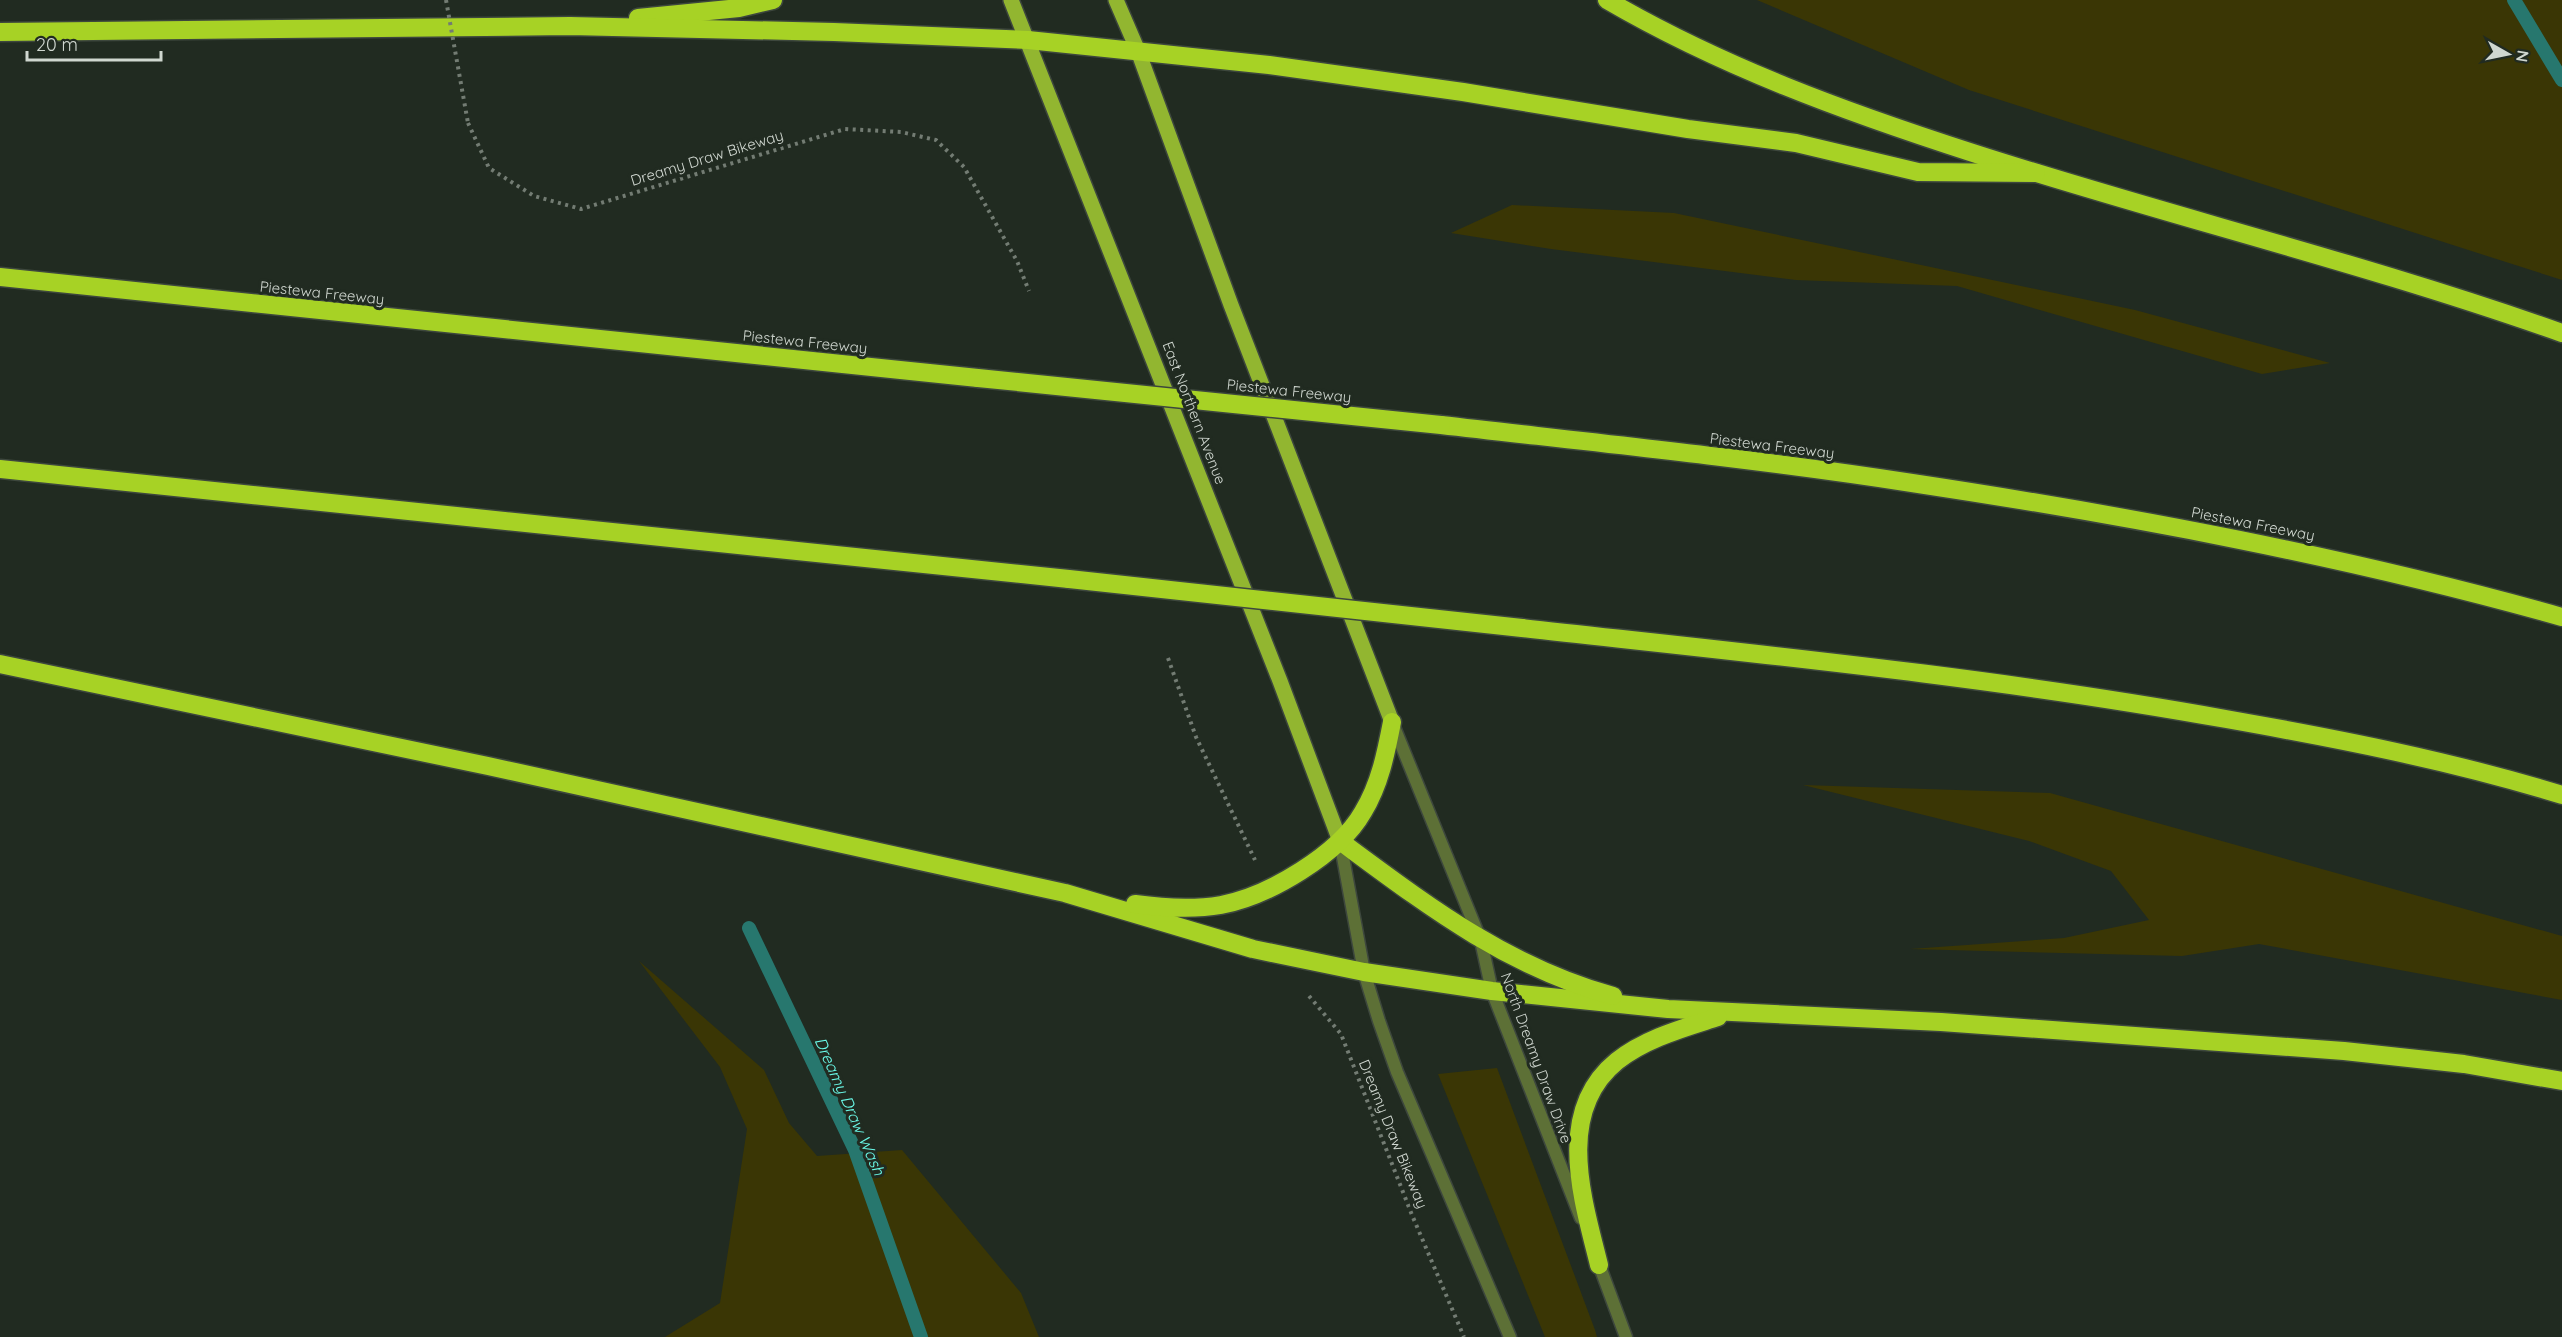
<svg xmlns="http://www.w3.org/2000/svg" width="2562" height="1337" viewBox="0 0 2562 1337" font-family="Quicksand,sans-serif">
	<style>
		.green { fill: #3a3605 }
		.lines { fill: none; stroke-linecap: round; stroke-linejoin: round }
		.stream { stroke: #27776e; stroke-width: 14 }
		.minor-casing { stroke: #3d473d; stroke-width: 15 }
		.primary-casing { stroke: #3d473d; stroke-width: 18 }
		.motorway-casing { stroke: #3d473d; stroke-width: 21 }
		.path { stroke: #737c73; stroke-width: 4; stroke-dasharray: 3 4.5; stroke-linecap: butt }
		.minor { stroke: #5d7036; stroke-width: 12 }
		.primary { stroke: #92b630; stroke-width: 15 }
		.motorway { stroke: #a7d225; stroke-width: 18 }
		.motorway-bridge-casing { stroke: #3d473d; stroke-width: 21; stroke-linecap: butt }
		.path-bridge { stroke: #737c73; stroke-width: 4; stroke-dasharray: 3 4.5; stroke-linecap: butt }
		.motorway-bridge { stroke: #a7d225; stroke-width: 18 }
		.labels { text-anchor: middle; stroke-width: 6; stroke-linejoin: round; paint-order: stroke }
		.street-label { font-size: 15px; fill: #d0d7d0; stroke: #212b21 }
		.water-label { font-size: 16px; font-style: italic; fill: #6bfceb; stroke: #212b21 }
	</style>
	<rect width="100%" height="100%" fill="#212b21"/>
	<!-- green -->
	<g class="green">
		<path d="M1757,0H2562V280L1969,90Z"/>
		<path d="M1512,205L1674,213L2135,310L2330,363L2262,374L1957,286L1796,280L1551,249L1451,233Z"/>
		<path d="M1803,785L2050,793L2562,936V1000L2259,944L2182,956L1910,949L2064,938L2149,920L2111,871L2029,841Z"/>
		<path d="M639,961L764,1070L789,1123L817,1156L902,1150L1021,1293L1039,1337H665L720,1303L747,1129L720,1067Z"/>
		<path d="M1497,1068L1595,1330L1597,1337H1545L1438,1074Z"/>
	</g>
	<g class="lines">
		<!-- stream -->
		<g class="stream">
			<path d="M2514,0L2562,80"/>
			<path d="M749,928L855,1150L921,1337"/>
		</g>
		<!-- minor casing -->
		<g class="minor-casing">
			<g id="minor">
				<path d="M1392,722L1481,941L1492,991L1581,1218"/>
				<path d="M1340,841L1364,972L1379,1021L1397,1072L1510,1337"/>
				<path d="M1597,1259L1626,1337"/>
			</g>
		</g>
		<!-- primary casing -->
		<g class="primary-casing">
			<g id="primary">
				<path d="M1011,0L1280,681L1340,841"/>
				<path d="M1116,0L1138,51L1231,305L1392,722"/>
			</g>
		</g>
		<!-- motorway casing -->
		<g class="motorway-casing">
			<g id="motorway">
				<path d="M1607,0C1722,67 1846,112 1973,153C2168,216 2368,264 2562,333"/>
				<path d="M638,18L739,8L773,0"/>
				<path d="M0,32L570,26L834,32L1028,40L1269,65L1463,92L1688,129L1796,143L1918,172L2036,173"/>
				<path d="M0,277L978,378"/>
				<path d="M1441,425C1598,443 1756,459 1912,483C2131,516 2349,557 2562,617"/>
				<path d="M0,469L1069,579"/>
				<path d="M1522,628C1757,654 1993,677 2226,719C2339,739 2452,761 2562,795"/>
				<path d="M0,664L488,766L1065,893L1253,949L1364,972L1492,991L1668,1009L1941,1022L2344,1051L2464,1064L2562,1081"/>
				<path d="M1340,841C1428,906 1506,966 1613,996"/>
				<path d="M1135,904C1164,908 1192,910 1221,905C1269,896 1339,854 1363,812C1380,784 1386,753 1392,722"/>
				<path d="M1599,1265C1583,1200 1554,1112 1617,1061C1646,1038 1684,1028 1718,1017"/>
			</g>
		</g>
		<!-- path -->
		<g class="path">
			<path d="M468,123L489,168L534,196L581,209L845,129L901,132L936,140L964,167L1017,261L1029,291"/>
			<path d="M1168,658L1196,737L1255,860"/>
			<path d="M1309,996L1341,1034L1412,1215L1464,1337"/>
		</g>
		<!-- minor -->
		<use href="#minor" class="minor"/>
		<!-- primary -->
		<use href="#primary" class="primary"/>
		<!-- motorway -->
		<use href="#motorway" class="motorway"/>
		<!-- motorway-bridge casing -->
		<g class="motorway-bridge-casing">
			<g id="motorway-bridge">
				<path d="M978,378L1441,425"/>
				<path d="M1069,579L1522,628"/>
			</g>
		</g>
		<!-- path-bridge -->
		<path class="path-bridge" d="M446,0L468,123"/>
		<!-- motorway-bridge -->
		<use href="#motorway-bridge" class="motorway-bridge"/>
	</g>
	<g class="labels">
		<!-- street labels -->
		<g class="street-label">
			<text transform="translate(707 158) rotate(-17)" y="5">Dreamy Draw Bikeway</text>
			<text transform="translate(322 293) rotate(6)" y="5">Piestewa Freeway</text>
			<text transform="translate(805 342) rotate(6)" y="5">Piestewa Freeway</text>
			<text transform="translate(1289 391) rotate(6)" y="5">Piestewa Freeway</text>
			<text transform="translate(1194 413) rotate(69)" y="5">East Northern Avenue</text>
			<text transform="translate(1772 446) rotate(7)" y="5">Piestewa Freeway</text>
			<text transform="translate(2253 524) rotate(11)" y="5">Piestewa Freeway</text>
			<text transform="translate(1536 1058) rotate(70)" y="5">North Dreamy Draw Drive</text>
			<text transform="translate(1393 1134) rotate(68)" y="5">Dreamy Draw Bikeway</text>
		</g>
		<!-- water labels -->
		<g class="water-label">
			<text transform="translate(850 1106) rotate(66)" y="6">Dreamy Draw Wash</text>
		</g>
	</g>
	<!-- north arrow -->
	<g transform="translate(2508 54) rotate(99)" stroke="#212b21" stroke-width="4.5" paint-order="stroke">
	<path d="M0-4.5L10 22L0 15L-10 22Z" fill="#d0d7d0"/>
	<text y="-9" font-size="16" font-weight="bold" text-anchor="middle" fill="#d0d7d0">N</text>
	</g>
	<!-- scale -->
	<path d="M27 51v9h134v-9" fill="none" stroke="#d0d7d0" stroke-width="3"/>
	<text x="36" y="51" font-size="18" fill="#d0d7d0" stroke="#212b21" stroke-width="4.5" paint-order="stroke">20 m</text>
</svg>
